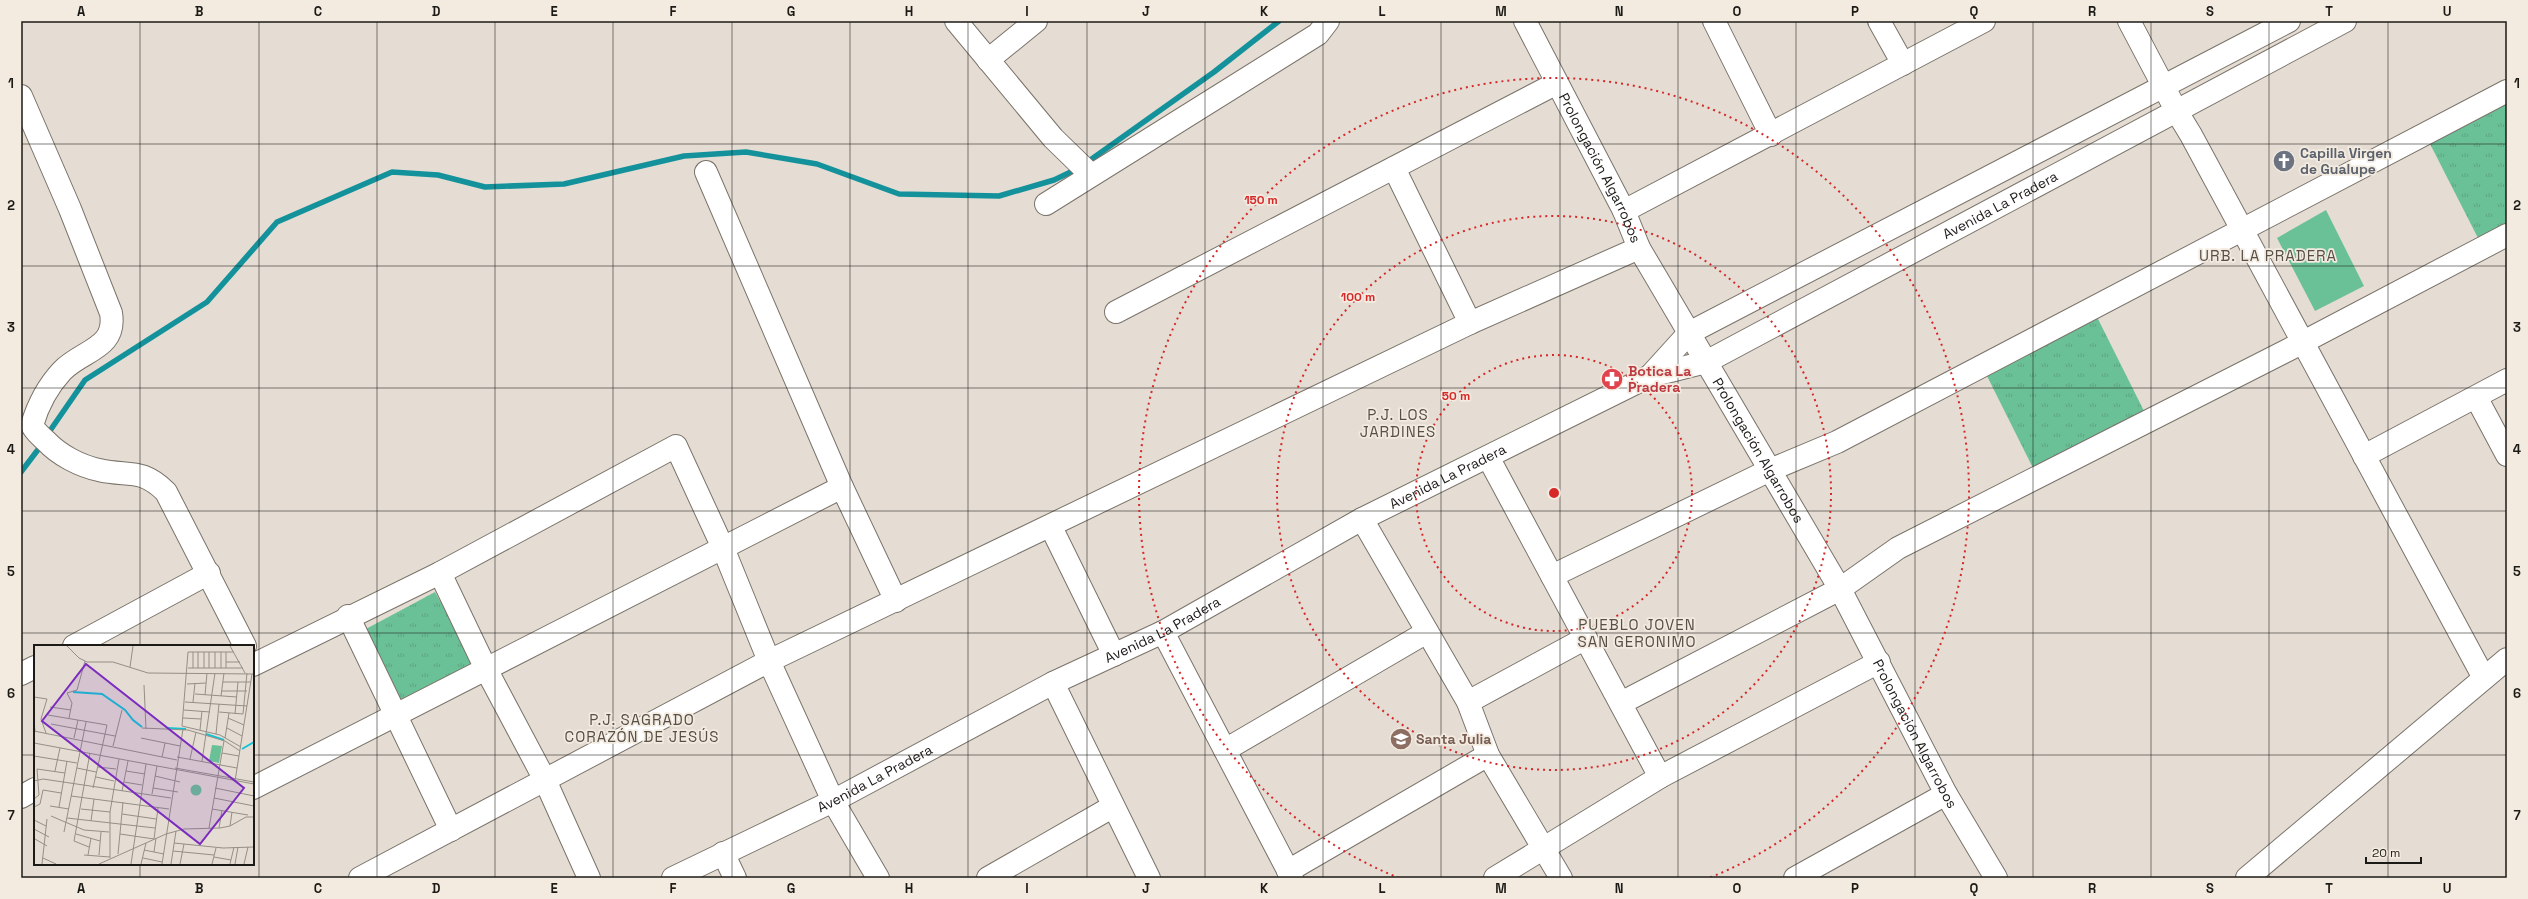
<svg xmlns="http://www.w3.org/2000/svg" width="2528" height="899" viewBox="0 0 2528 899" font-family="'Space Grotesk',sans-serif">
	<style>
		.grass { fill: url(#grass-tufts) }
		.pitch { fill: #6bc197 }
		.lines { fill: none; stroke-linecap: round; stroke-linejoin: round }
		.stream { stroke: #14929c; stroke-width: 5.5 }
		.minor-casing { stroke: #7a736a; stroke-width: 24 }
		.minor { stroke: #fff; stroke-width: 22 }
		.grid { fill: none; stroke: #1c1a16; stroke-width: 1; stroke-opacity: 0.55 }
		.ring { fill: none; stroke: #d62828; stroke-width: 2; stroke-dasharray: 2 4 }
		.labels { text-anchor: middle; stroke-width: 3.5; stroke-linejoin: round; paint-order: stroke }
		.worship-label { font-size: 14px; font-weight: bold; fill: #5b616d; stroke: #f3ebe0; text-anchor: start }
		.street-label { font-size: 14px; fill: #1c1a16; stroke: #f3ebe0 }
		.health-label { font-size: 14px; font-weight: bold; fill: #be3a42; stroke: #f3ebe0; text-anchor: start }
		.education-label { font-size: 14px; font-weight: bold; fill: #785e54; stroke: #f3ebe0; text-anchor: start }
		.neighbourhood-label { font-size: 15px; letter-spacing: 1px; fill: #575047; stroke: #f3ebe0 }
		.inset-river { fill: none; stroke: #10c5d5; stroke-width: 2 }
		.inset-road { fill: none; stroke: #958f87; stroke-width: 1 }
		.view { fill: #7b2cbf; fill-opacity: 0.15; stroke: #7b2cbf; stroke-width: 2 }
		.inset-edge { fill: none; stroke: #1c1a16; stroke-width: 2 }
		.centre { fill: #d62828; stroke: #f3ebe0; stroke-width: 2 }
		.ring-label { font-size: 12px; text-anchor: middle; font-weight: bold; fill: #d62828; stroke: #f3ebe0; stroke-width: 3.5; stroke-linejoin: round; paint-order: stroke }
		.neatline { fill: none; stroke: #1c1a16; stroke-width: 1.5 }
		.grid-label { font-size: 13px; text-anchor: middle; font-weight: bold; fill: #1c1a16 }
	</style>
	<defs>
		<pattern id="grass-tufts" width="24" height="20" patternUnits="userSpaceOnUse"><rect width="24" height="20" fill="#6bc197"/><path d="M3 7l-1-3M5 7V3M7 7l1-3M15 17l-1-3M17 17v-4M19 17l1-3" fill="none" stroke="#5ca581"/></pattern>
	</defs>
	<rect width="100%" height="100%" fill="#e5ddd3"/>
	<!-- grass -->
	<g class="grass">
		<path d="M2504,98L2507,104V226L2479,240L2427,138Z"/>
		<path d="M2096,315L2146,415L2035,472L1985,372Z"/>
		<path d="M435,592L478,668L402,707L364,630Z"/>
	</g>
	<!-- pitch -->
	<path class="pitch" d="M2326,210L2364,286L2315,311L2277,238Z"/>
	<g class="lines">
		<!-- stream -->
		<g class="stream">
			<path d="M1086,163L1214,72L1279,21"/>
			<path d="M47,435L85,380L207,302L277,222L392,172L438,175L485,187L564,184L684,156L746,152L817,164L899,194L999,196L1054,180L1079,168"/>
			<path d="M21,472L43,443"/>
		</g>
		<!-- minor casing -->
		<g class="minor-casing">
			<g id="minor">
				<path d="M956,21L1053,138L1090,174"/>
				<path id="s1" d="M1525,21L1624,211L1639,248L1840,589L1946,794L1996,878"/>
				<path d="M1714,21L1771,135"/>
				<path d="M1879,21L1903,64"/>
				<path d="M2129,21L2177,112L2191,135L2484,678"/>
				<path d="M988,60L1036,21"/>
				<path d="M21,96L70,209L111,313C117,349 82,350 62,371C48,386 38,405 32,425C34,431 41,436 46,441C59,455 80,466 99,470C128,477 141,467 166,492L245,646"/>
				<path d="M1394,168L1470,323"/>
				<path d="M706,172L842,487L896,601"/>
				<path d="M1046,204L1318,34L1328,21"/>
				<path d="M1624,211L1984,21"/>
				<path d="M1116,312L1557,83"/>
				<path d="M1650,376L1689,333L2289,21"/>
				<path d="M2476,397L2507,455"/>
				<path d="M2364,456L2507,380"/>
				<path d="M1488,457L1660,777"/>
				<path d="M1362,519L1468,702L1488,755L1561,878"/>
				<path d="M1051,527L1114,655"/>
				<path d="M440,573L486,669L545,780L589,878"/>
				<path d="M1552,576L1770,470L1837,442L2507,91"/>
				<path d="M348,616L451,830"/>
				<path d="M1163,632L1292,878"/>
				<path d="M74,646L209,573"/>
				<path d="M253,665L440,573L676,446L723,548L769,661L833,801L878,878"/>
				<path d="M21,674L35,667"/>
				<path d="M1053,683L1149,878"/>
				<path d="M1468,702L1586,638"/>
				<path d="M1621,703L1840,589L1898,548L2288,350L2507,235"/>
				<path d="M1225,750L1427,632"/>
				<path d="M253,788L842,487"/>
				<path d="M21,797L35,789"/>
				<path d="M723,853L735,878"/>
				<path d="M1288,871L1488,755"/>
				<path d="M360,878L769,661L1470,323L1639,248"/>
				<path id="s2" d="M673,878L833,801L1053,683L1163,632L1362,519L1650,376L1706,362L2345,21"/>
				<path d="M988,878L1112,807"/>
				<path d="M1495,878L1660,777L1879,662"/>
				<path d="M1795,878L1946,794"/>
				<path d="M2247,878L2507,659"/>
			</g>
		</g>
		<!-- minor -->
		<use href="#minor" class="minor"/>
	</g>
	<!-- grid -->
	<path class="grid" d="M140,21V646M259,21V878M377,21V878M495,21V878M613,21V878M732,21V878M850,21V878M968,21V878M1087,21V878M1205,21V878M1323,21V878M1441,21V878M1560,21V878M1678,21V878M1796,21V878M1915,21V878M2033,21V878M2151,21V878M2269,21V878M2388,21V878M21,144H2507M21,266H2507M21,388H2507M21,511H2507M21,633H2507M21,755H35M253,755H2507M140,864V878"/>
	<!-- distance rings -->
	<g class="ring">
		<circle cx="1554" cy="493" r="138"/>
		<circle cx="1554" cy="493" r="277"/>
		<path d="M1399 878A415 415 0 1 1 1709 878"/>
	</g>
	<!-- icons -->
	<defs>
		<g id="church-disc" transform="scale(1.15)"><circle r="9.5" fill="#6b7280" stroke="#f3ebe0"/><path d="M-1.2-6h2.4v3.5h3.3v2.4h-3.3V6h-2.4V-.1h-3.3v-2.4h3.3Z" fill="#fff"/></g>
		<g id="pharmacy-disc" transform="scale(1.15)"><circle r="9.5" fill="#e0444e" stroke="#f3ebe0"/><path d="M-2-6h4v4h4v4h-4v4h-4v-4h-4v-4h4Z" fill="#fff"/></g>
		<g id="school-disc" transform="scale(1.15)"><circle r="9.5" fill="#8d6e63" stroke="#f3ebe0"/><path d="M0-5L7-2L0 1L-7-2ZM-4 1L0 2.5L4 1V4Q0 6-4 4Z" fill="#fff"/></g>
	</defs>
	<g fill-rule="evenodd">
		<use href="#church-disc" x="2284" y="161"/>
		<use href="#pharmacy-disc" x="1612" y="379"/>
		<use href="#school-disc" x="1401" y="739"/>
	</g>
	<g class="labels">
		<!-- worship labels -->
		<g class="worship-label">
			<text x="2300" y="158">Capilla Virgen<tspan x="2300" dy="16">de Gualupe</tspan></text>
		</g>
		<!-- street labels -->
		<g class="street-label">
			<text dy="5" stroke="none"><textPath href="#s1" startOffset="165">Prolongación Algarrobos</textPath></text>
			<text dy="5" stroke="none"><textPath href="#s2" startOffset="1490">Avenida La Pradera</textPath></text>
			<text dy="5" stroke="none"><textPath href="#s1" startOffset="489">Prolongación Algarrobos</textPath></text>
			<text dy="5" stroke="none"><textPath href="#s2" startOffset="873">Avenida La Pradera</textPath></text>
			<text dy="5" stroke="none"><textPath href="#s2" startOffset="549">Avenida La Pradera</textPath></text>
			<text dy="5" stroke="none"><textPath href="#s1" startOffset="813">Prolongación Algarrobos</textPath></text>
			<text dy="5" stroke="none"><textPath href="#s2" startOffset="225">Avenida La Pradera</textPath></text>
		</g>
		<!-- health labels -->
		<g class="health-label">
			<text x="1628" y="376">Botica La<tspan x="1628" dy="16">Pradera</tspan></text>
		</g>
		<!-- education labels -->
		<g class="education-label">
			<text x="1416" y="744">Santa Julia</text>
		</g>
		<!-- neighbourhood labels -->
		<g class="neighbourhood-label">
			<text x="2268" y="261">URB. LA PRADERA</text>
			<text x="1398" y="420">P.J. LOS<tspan x="1398" dy="17">JARDINES</tspan></text>
			<text x="1637" y="630">PUEBLO JOVEN<tspan x="1637" dy="17">SAN GERONIMO</tspan></text>
			<text x="642" y="725">P.J. SAGRADO<tspan x="642" dy="17">CORAZÓN DE JESÚS</tspan></text>
		</g>
	</g>
	<!-- overview -->
	<g transform="translate(34 645)">
		<rect width="220" height="220" fill="#e5ddd3"/>
		<path d="M178,100L188,101L185,118L175,116ZM156.5 145a5.5 5.5 0 1 1 11 0a5.5 5.5 0 1 1-11 0Z" fill="#6bc197"/>
		<path class="inset-river" d="M39,47L68,49L91,65L99,75L108,82M133,83L152,84M172,89L190,95M208,104L220,97"/>
		<path class="inset-road" d="M33,1L45,13L53,17H79L114,28L220,29M196,1L211,28M170,7V23M175,7V23M192,7V23M200,7H154L148,81L186,90L207,102M192,17H206M96,22L99,1M154,23H209M159,23V7M164,23V7M181,23V7M187,23V7M189,37H217M153,39L172,38M110,40L112,84M187,46H213M161,49L203,52M171,50L173,28M187,51L190,28M0,52L13,54L7,74L12,88M151,57L213,61M159,57L161,38M16,62L37,65M150,65L176,67M185,67L209,69M201,69L204,37M209,69L213,28M14,70L73,80L59,143M35,73L38,58L33,48L43,45L51,16M149,73L167,74M194,73L210,80M0,75L1,87M17,79L81,91M108,83L154,85L191,96L206,106M193,83L208,91M166,85L168,66M0,86L143,115M182,89L185,59M40,93L44,75M107,93L146,101M191,93L195,68M0,98L220,139M79,101L88,65M188,108L205,111M0,111L43,118M128,112L131,98M143,112L203,123M156,114L162,87M168,116L181,28M64,122L82,124M43,123L62,127M141,123L220,137M21,126L26,103M92,126L111,129M121,131L146,137M62,132L80,136M0,136L9,134L137,153M201,136L218,29M90,137L108,140M119,143L144,147M181,143L220,151M88,146L94,116M118,149L123,121M37,151L135,164M180,153L220,161M0,154L5,150L3,124L31,128M16,161L35,164M0,162L6,159L9,145L27,148M25,162L33,116M47,164L76,167M178,164L214,170M88,169L122,174M17,171L50,185L75,187M33,173L121,183M0,175L12,181M57,176L60,154M196,181L198,167M175,183L190,96M185,183L188,165M0,184L15,192M30,187L52,77M42,189L66,196M86,189L120,194L124,163M1,194L13,201M140,198L189,203L220,202M55,202L40,196L56,108M110,205L130,209M139,206L180,210M120,207L122,193M84,209L89,157M50,210L76,212M54,210L57,193M65,210L67,187M180,212L197,215M9,213L22,219M76,213V167L85,114M109,213L128,217M8,219L13,174M65,219L132,189L150,184L186,183L196,181L212,172H220M97,219L112,119M107,219L112,198M128,219L149,84M137,219L142,186M146,219L150,199M178,219L182,203M196,219L200,202M201,219L204,202M210,219L214,202"/>
		<path class="view" d="M52,19L210,143L166,199L8,76Z"/>
		<rect width="220" height="220" class="inset-edge"/>
	</g>
	<circle cx="1554" cy="493" r="6" class="centre"/>
	<g class="ring-label">
		<text x="1261" y="204">150 m</text>
		<text x="1358" y="301">100 m</text>
		<text x="1456" y="400">50 m</text>
	</g>
	<!-- border -->
	<rect width="2528" height="899" fill="none" stroke="#f3ebe0" stroke-width="44"/>
	<!-- scale -->
	<path d="M2366 857v6h55v-6" fill="none" stroke="#1c1a16" stroke-width="2"/>
	<text x="2372" y="857" font-size="12" fill="#1c1a16" stroke="#f3ebe0" stroke-width="3" paint-order="stroke">20 m</text>
	<rect x="22" y="22" width="2484" height="855" class="neatline"/>
	<g class="grid-label">
		<text x="81" y="16">A</text>
		<text x="199" y="16">B</text>
		<text x="318" y="16">C</text>
		<text x="436" y="16">D</text>
		<text x="554" y="16">E</text>
		<text x="673" y="16">F</text>
		<text x="791" y="16">G</text>
		<text x="909" y="16">H</text>
		<text x="1027" y="16">I</text>
		<text x="1146" y="16">J</text>
		<text x="1264" y="16">K</text>
		<text x="1382" y="16">L</text>
		<text x="1501" y="16">M</text>
		<text x="1619" y="16">N</text>
		<text x="1737" y="16">O</text>
		<text x="1855" y="16">P</text>
		<text x="1974" y="16">Q</text>
		<text x="2092" y="16">R</text>
		<text x="2210" y="16">S</text>
		<text x="2329" y="16">T</text>
		<text x="2447" y="16">U</text>
		<text x="11" y="88">1</text>
		<text x="2517" y="88">1</text>
		<text x="11" y="210">2</text>
		<text x="2517" y="210">2</text>
		<text x="11" y="332">3</text>
		<text x="2517" y="332">3</text>
		<text x="11" y="454">4</text>
		<text x="2517" y="454">4</text>
		<text x="11" y="576">5</text>
		<text x="2517" y="576">5</text>
		<text x="11" y="698">6</text>
		<text x="2517" y="698">6</text>
		<text x="11" y="820">7</text>
		<text x="2517" y="820">7</text>
		<text x="81" y="893">A</text>
		<text x="199" y="893">B</text>
		<text x="318" y="893">C</text>
		<text x="436" y="893">D</text>
		<text x="554" y="893">E</text>
		<text x="673" y="893">F</text>
		<text x="791" y="893">G</text>
		<text x="909" y="893">H</text>
		<text x="1027" y="893">I</text>
		<text x="1146" y="893">J</text>
		<text x="1264" y="893">K</text>
		<text x="1382" y="893">L</text>
		<text x="1501" y="893">M</text>
		<text x="1619" y="893">N</text>
		<text x="1737" y="893">O</text>
		<text x="1855" y="893">P</text>
		<text x="1974" y="893">Q</text>
		<text x="2092" y="893">R</text>
		<text x="2210" y="893">S</text>
		<text x="2329" y="893">T</text>
		<text x="2447" y="893">U</text>
	</g>
</svg>
